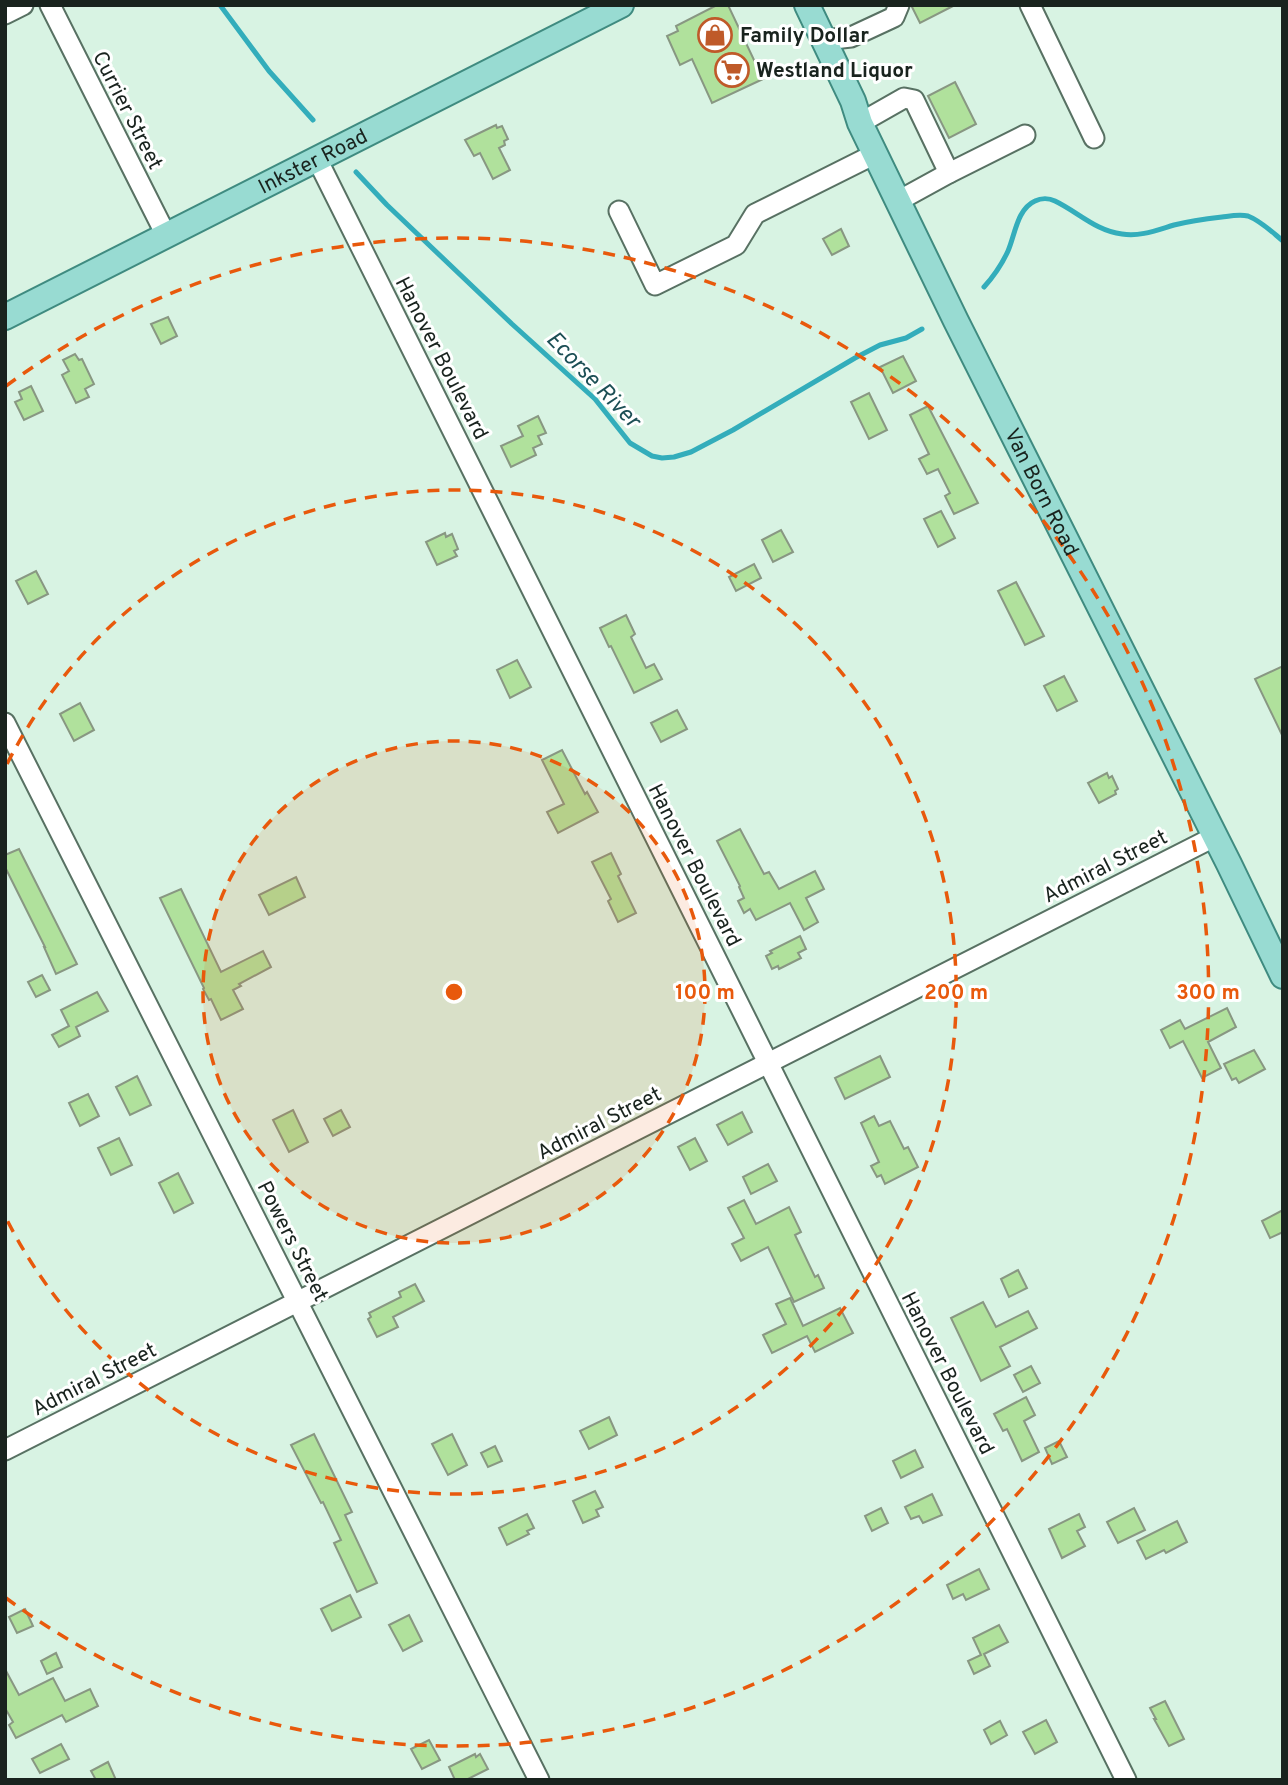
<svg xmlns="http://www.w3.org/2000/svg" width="1288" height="1785" viewBox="0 0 1288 1785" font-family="Overpass,sans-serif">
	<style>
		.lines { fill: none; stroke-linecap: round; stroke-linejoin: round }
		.stream { stroke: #33adbb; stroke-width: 5 }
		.building { fill: #b0e19c; stroke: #889782; stroke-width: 2 }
		.minor-casing { stroke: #587163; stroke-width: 23 }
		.major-casing { stroke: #3f8b80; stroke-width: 28 }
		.minor { stroke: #fff; stroke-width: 19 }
		.major { stroke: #98dbd2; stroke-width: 24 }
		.ring { fill: none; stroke: #e8590c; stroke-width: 3.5; stroke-dasharray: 12 9 }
		.labels { text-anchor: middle; stroke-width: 6; stroke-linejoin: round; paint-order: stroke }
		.poi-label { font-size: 21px; font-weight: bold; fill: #19231e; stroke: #fff; text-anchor: start }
		.street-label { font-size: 21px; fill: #19231e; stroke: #fff }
		.water-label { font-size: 23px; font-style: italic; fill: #1c4f55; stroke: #fff }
		.centre { fill: #e8590c; stroke: #fff; stroke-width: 3.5 }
		.ring-label { font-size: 21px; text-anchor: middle; font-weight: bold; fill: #e8590c; stroke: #fff; stroke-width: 6; stroke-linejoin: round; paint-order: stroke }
	</style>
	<rect width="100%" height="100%" fill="#d8f3e3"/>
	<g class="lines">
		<!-- stream -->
		<g class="stream">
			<path d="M220,5L269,71L313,120"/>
			<path d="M356,172L387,205L512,324L595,399L630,443L652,456L662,458L674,457L691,452L733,430L855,358L880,345L906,338L922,329"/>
			<path d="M984,287C994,276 1002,264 1008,251C1015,235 1017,209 1035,201C1041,198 1049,198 1055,201C1078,212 1096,231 1122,234C1140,237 1157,230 1174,225C1190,221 1205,219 1222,217C1230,216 1239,214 1248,216C1261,221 1272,232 1283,241"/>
		</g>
	</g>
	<!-- building -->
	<g class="building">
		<path d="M717,5H728L763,79L712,103L692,59L680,65L667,36L678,31L676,26Z"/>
		<path d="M911,5H955L920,23Z"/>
		<path d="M955,82L976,124L949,138L928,96Z"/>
		<path d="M496,125L497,128L502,126L508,139L504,141L505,145L499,148L510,170L493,179L480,153L474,156L465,140Z"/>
		<path d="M841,229L849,246L832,255L823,239Z"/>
		<path d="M168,317L177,336L161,344L151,324Z"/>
		<path d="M75,354L79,360L82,359L94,384L85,389L89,397L76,403L62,375L69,371L63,360Z"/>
		<path d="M903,356L916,381L893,393L880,367Z"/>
		<path d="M31,386L43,411L24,420L15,402L22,399L19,392Z"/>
		<path d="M869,393L887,430L869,439L851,402Z"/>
		<path d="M928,406L978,503L954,514L945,496L950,493L938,469L927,474L919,459L929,454L910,415Z"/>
		<path d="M538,416L546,433L538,436L542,444L533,448L536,455L511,467L501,446L523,436L518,426Z"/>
		<path d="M941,511L955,538L938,547L924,519Z"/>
		<path d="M781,530L793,552L773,562L762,540Z"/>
		<path d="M445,533L446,537L452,534L458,549L454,551L457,556L437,565L426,542Z"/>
		<path d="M754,564L761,578L736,591L729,577Z"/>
		<path d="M36,571L48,594L28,604L16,581Z"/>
		<path d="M1016,582L1044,636L1025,645L998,591Z"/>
		<path d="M626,615L635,634L631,637L646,668L654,664L662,679L634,693L611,646L609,647L600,628Z"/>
		<path d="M517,660L531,687L510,698L497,670Z"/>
		<path d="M1283,666V737L1255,679Z"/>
		<path d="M1064,676L1077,701L1057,711L1044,686Z"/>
		<path d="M80,703L94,730L74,741L60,714Z"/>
		<path d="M677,710L687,729L661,742L651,723Z"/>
		<path d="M562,750L585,794L587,792L598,812L558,833L547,812L564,804L542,760Z"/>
		<path d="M1107,773L1109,778L1112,776L1118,789L1115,791L1116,794L1099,803L1088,783Z"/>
		<path d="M740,829L764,874L769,872L779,889L815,871L824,889L806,898L818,922L804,930L790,903L756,920L750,909L744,913L738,901L744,898L739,887L740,886L717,841Z"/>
		<path d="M19,849L77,964L56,974L44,947H45L5,867V855Z"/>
		<path d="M611,853L621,874L618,876L636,913L618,922L608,901L611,899L592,862Z"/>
		<path d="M296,877L305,897L269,915L259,895Z"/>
		<path d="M181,889L221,972L263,951L271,967L239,984L241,986L233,990L243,1009L221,1020L211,999L209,1000L203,989L204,988L160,898Z"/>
		<path d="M800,936L806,949L798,953L801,958L779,969L778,966L772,969L766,956L772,953L770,951Z"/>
		<path d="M42,975L50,990L36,997L28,982Z"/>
		<path d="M97,992L108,1011L76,1027L80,1036L59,1047L52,1035L69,1026L61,1010Z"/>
		<path d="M1227,1008L1236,1027L1208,1042L1221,1068L1202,1078L1183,1041L1170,1048L1161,1030L1180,1020L1185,1029Z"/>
		<path d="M1254,1050L1265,1069L1239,1083L1236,1078L1232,1080L1224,1064Z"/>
		<path d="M880,1056L890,1077L845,1099L835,1078Z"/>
		<path d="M137,1076L151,1105L130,1115L116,1087Z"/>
		<path d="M88,1094L99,1116L80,1126L69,1103Z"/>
		<path d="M293,1110L308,1142L289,1152L273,1120Z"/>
		<path d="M341,1110L350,1127L333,1136L324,1119Z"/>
		<path d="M742,1112L752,1132L728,1145L717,1125Z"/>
		<path d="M874,1116L879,1126L890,1121L904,1149L908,1147L918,1167L885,1184L881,1175L877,1177L871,1166L879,1162L861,1123Z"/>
		<path d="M119,1138L132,1165L111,1175L98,1148Z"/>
		<path d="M695,1138L707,1161L690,1170L678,1147Z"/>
		<path d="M768,1164L777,1181L751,1194L743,1177Z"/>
		<path d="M178,1173L193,1203L174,1213L159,1183Z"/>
		<path d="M744,1200L756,1224L789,1207L801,1232L795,1235L815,1277L818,1275L824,1288L794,1302L768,1247L741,1261L732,1244L744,1238L728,1208Z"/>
		<path d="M1283,1210V1232L1270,1238L1262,1221Z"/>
		<path d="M1018,1270L1027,1288L1009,1297L1001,1279Z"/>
		<path d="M415,1284L424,1301L393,1317L398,1327L377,1337L368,1319L371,1317L369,1313L401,1297L399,1292Z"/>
		<path d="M790,1298L803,1326L840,1308L853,1333L815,1352L807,1336L772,1353L763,1335L786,1324L776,1304Z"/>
		<path d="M983,1302L996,1327L1028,1311L1037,1328L1000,1347L1010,1366L981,1381L951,1318Z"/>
		<path d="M1031,1366L1040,1383L1023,1392L1014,1375Z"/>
		<path d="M1026,1397L1035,1415L1024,1421L1039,1452L1022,1461L1007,1429L1003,1431L994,1414Z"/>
		<path d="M609,1417L617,1435L589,1449L580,1431Z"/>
		<path d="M314,1434L352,1512L345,1515L377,1583L357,1592L334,1543L341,1540L323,1502L321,1503L291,1445Z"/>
		<path d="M452,1434L467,1465L448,1475L432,1444Z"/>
		<path d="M1059,1441L1067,1457L1052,1464L1045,1448Z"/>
		<path d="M495,1446L502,1461L488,1467L481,1453Z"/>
		<path d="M915,1450L923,1467L901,1478L893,1461Z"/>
		<path d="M595,1491L603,1507L596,1510L599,1516L583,1523L573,1501Z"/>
		<path d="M932,1494L942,1515L923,1523L919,1516L911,1519L905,1507Z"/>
		<path d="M881,1508L888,1523L872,1531L865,1516Z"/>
		<path d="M1134,1508L1145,1530L1118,1543L1107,1522Z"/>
		<path d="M527,1514L534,1528L527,1531L529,1534L507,1545L499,1528Z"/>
		<path d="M1079,1514L1085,1527L1077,1531L1085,1546L1062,1558L1049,1529Z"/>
		<path d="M1177,1521L1187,1542L1166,1553L1164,1550L1146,1559L1137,1541Z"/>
		<path d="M979,1569L989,1589L966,1600L963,1594L953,1599L947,1585Z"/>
		<path d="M350,1595L361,1617L332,1631L321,1609Z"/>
		<path d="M25,1609L33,1626L17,1633L9,1617Z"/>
		<path d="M409,1615L422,1641L403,1651L389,1625Z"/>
		<path d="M999,1625L1008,1642L984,1654L990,1666L974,1674L968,1661L981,1655L973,1638Z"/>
		<path d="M56,1653L62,1667L47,1674L41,1661Z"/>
		<path d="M5,1669L19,1695L53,1678L65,1701L90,1689L98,1706L66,1722L62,1715L16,1738L9,1725L13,1722L5,1708Z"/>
		<path d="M1165,1701L1184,1739L1169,1746L1154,1719H1156L1150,1708Z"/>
		<path d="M1046,1720L1057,1742L1035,1754L1023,1732Z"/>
		<path d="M1000,1721L1007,1735L991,1744L984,1730Z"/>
		<path d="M429,1740L440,1760L422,1769L411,1749Z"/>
		<path d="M61,1744L69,1759L40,1773L32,1759Z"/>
		<path d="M475,1754L476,1757L480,1754L488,1769L466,1780H455L449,1767Z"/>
		<path d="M108,1762L116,1780H96L91,1771Z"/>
	</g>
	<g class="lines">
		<!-- minor casing -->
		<g class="minor-casing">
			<g id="minor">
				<path d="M50,5L166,235"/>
				<path d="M1030,5L1094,138"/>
				<path d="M5,14L23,5"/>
				<path d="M824,40L851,37L894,17L899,5"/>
				<path d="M860,123L904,98L914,100L949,173"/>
				<path d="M317,159L1126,1780"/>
				<path d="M898,201L949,173L1025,135"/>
				<path d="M619,211L655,285L736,245L755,214L875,154"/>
				<path d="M5,723L539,1780"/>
				<path d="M5,1450L1214,837"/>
			</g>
		</g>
		<!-- major casing -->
		<g class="major-casing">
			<g id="major">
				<path id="s1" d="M807,5L853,101L860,123L956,321L1229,864L1283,976"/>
				<path id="s2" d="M5,317L621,5"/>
			</g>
		</g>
		<!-- minor -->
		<use href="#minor" class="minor"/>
		<!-- major -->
		<use href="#major" class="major"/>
	</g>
	<!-- distance rings -->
	<circle cx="454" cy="992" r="251" fill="#e8590c" fill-opacity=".12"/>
	<g class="ring">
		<circle cx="454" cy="992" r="251"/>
		<path d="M7 764A502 502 0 1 1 7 1220"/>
		<path d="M6 386A754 754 0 1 1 6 1598"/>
	</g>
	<!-- icons -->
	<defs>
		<g id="shop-ring" transform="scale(1.75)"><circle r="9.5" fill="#fff" stroke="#bf5a29" stroke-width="1.5"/><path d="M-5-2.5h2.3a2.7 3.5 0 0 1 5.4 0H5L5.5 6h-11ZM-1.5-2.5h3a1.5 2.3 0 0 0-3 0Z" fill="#bf5a29"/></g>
		<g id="supermarket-ring" transform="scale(1.75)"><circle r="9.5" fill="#fff" stroke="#bf5a29" stroke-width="1.5"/><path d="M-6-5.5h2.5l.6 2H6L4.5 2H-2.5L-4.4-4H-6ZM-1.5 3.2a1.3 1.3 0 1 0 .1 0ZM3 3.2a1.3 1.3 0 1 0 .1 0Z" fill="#bf5a29"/></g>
	</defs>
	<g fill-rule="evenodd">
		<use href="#shop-ring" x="715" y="35"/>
		<use href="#supermarket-ring" x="732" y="70"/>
	</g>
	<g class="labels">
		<!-- poi labels -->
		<g class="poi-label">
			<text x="740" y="42">Family Dollar</text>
			<text x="756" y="77">Westland Liquor</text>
		</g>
		<!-- street labels -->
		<g class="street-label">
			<text transform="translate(128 110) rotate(63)" y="7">Currier Street</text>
			<text dy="7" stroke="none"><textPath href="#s2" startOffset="345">Inkster Road</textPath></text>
			<text transform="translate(442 358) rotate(63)" y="7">Hanover Boulevard</text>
			<text dy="7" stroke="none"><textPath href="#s1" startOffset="541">Van Born Road</textPath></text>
			<text transform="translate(695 865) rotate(63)" y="7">Hanover Boulevard</text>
			<text transform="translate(1105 866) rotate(-27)" y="7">Admiral Street</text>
			<text transform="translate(599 1123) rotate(-27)" y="7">Admiral Street</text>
			<text transform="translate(293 1241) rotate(63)" y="7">Powers Street</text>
			<text transform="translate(948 1373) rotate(63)" y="7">Hanover Boulevard</text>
			<text transform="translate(94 1379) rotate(-27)" y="7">Admiral Street</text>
		</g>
		<!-- water labels -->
		<g class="water-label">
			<text transform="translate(594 379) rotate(46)" y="8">Ecorse River</text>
		</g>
	</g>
	<circle cx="454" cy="992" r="10" class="centre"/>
	<g class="ring-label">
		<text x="705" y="999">100 m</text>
		<text x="956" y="999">200 m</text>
		<text x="1208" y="999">300 m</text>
	</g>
	<!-- border -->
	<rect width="1288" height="1785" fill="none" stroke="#19231e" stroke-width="14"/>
</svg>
